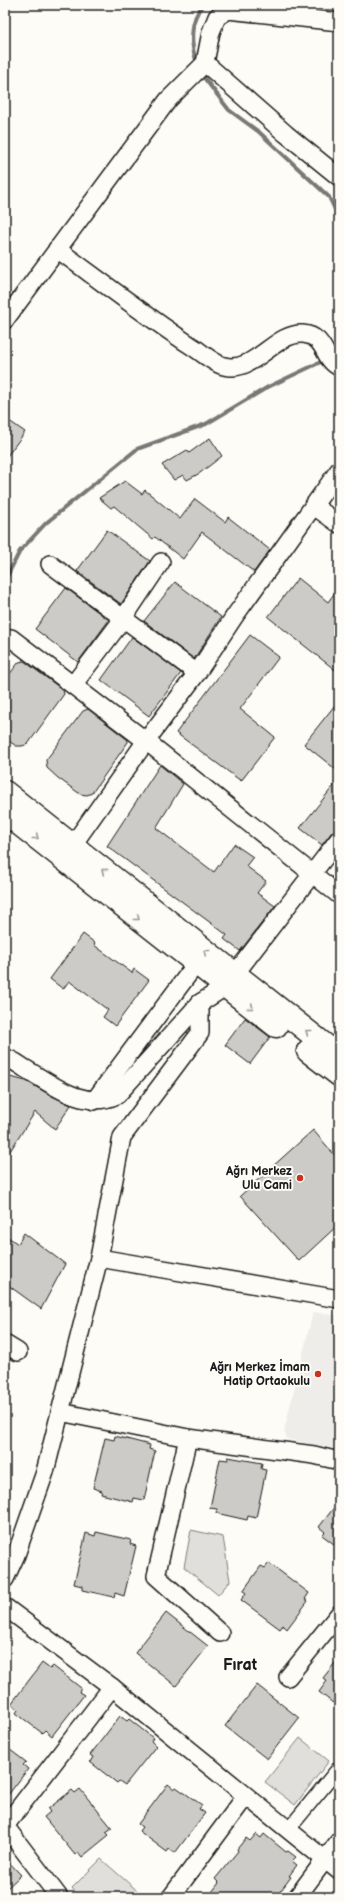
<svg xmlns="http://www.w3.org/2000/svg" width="344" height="1902" viewBox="0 0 344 1902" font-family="'Balsamiq Sans',sans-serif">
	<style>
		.built { fill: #eeede9 }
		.green { fill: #e0dfdb; stroke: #7e7e7c }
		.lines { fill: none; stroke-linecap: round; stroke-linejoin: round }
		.stream { stroke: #797876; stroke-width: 4 }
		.building { fill: #cccbc8; stroke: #1c1c1c }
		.pedestrian-casing { stroke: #1c1c1c; stroke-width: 16 }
		.minor-casing { stroke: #1c1c1c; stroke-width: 20 }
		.secondary-casing { stroke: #1c1c1c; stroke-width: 25 }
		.pedestrian { stroke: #fdfcf7; stroke-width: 13 }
		.minor { stroke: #fdfcf7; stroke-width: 17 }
		.secondary { stroke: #fdfcf7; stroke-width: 22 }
		.oneway { stroke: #989794 }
		.poi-dot { fill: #c8321e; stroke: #fdfcf7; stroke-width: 1.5 }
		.labels { text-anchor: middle; stroke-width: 4; stroke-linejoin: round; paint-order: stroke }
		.poi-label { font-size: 12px; font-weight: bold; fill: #1c1c1c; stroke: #fdfcf7; text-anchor: end }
		.district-label { font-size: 16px; font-weight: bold; fill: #1c1c1c; stroke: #fdfcf7 }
	</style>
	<rect width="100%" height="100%" fill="#fdfcf7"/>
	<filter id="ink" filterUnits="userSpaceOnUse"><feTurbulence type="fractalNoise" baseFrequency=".025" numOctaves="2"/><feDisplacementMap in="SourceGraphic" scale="8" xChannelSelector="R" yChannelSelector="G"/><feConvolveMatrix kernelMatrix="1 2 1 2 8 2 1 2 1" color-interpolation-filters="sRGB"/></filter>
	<g filter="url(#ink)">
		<!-- built -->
		<path class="built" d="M313,1312L339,1316V1450L287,1439L284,1431Z"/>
		<!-- green -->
		<g class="green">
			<path d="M191,1530L223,1537L230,1581L218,1595L184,1567Z"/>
			<path d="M300,1738L329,1761L295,1805L265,1782Z"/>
			<path d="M101,1859L141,1894L138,1897H79L72,1888Z"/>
		</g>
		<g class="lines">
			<!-- stream -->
			<g class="stream">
				<path d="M198,65C190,47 189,20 203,5"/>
				<path d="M202,73L205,79L229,110L259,132L329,197L339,218"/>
				<path d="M332,356L339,349"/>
				<path d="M5,580L20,551L46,523L137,449L206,424L268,387L325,360"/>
				<path d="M5,591L7,629L5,632"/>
			</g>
		</g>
		<!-- building -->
		<g class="building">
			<path d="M5,418L25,432L5,459Z"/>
			<path d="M210,438L222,456L200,473L187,480L183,475L174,480L162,465L187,450L189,453Z"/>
			<path d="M125,481L142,494L145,490L180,519L195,499L225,522L228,517L270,550L254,572L202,532L183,559L155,537L153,539L114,506L111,508L99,498Z"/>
			<path d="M107,530L150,561L121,604L77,571Z"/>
			<path d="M298,578L328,602L339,587V673L268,617Z"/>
			<path d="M175,582L221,617L194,659L144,621Z"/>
			<path d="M66,588L109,620L78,662L35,629Z"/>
			<path d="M250,635L279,657L240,709L275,737L241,781L176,733Z"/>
			<path d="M132,637L181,673L149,716L101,680Z"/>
			<path d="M24,661L63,690L64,694L28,744L22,746H16L5,738V680L19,662Z"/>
			<path d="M339,700V772L304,744Z"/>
			<path d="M88,709L128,740V742L92,793L87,795L80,794L58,778L47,768L46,760L83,711Z"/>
			<path d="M160,765L183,784L156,828L214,872L234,844L253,857L246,866L266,881L257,893L275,906L240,951L224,939L227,935L107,846Z"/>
			<path d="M339,779V829L331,833L322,845L300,828Z"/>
			<path d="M83,934L95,943L94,945L132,973L134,969L149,980L115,1026L103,1017L108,1010L69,981L63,989L50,979Z"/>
			<path d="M245,1018L270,1037L250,1064L225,1045Z"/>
			<path d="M10,1077L26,1081L52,1096L71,1105L55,1129L35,1112L5,1159V1083Z"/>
			<path d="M313,1130L339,1160V1224L299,1261L240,1196Z"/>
			<path d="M24,1233L65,1264L41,1309L5,1283V1235L18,1244Z"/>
			<path d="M115,1436L150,1445L149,1449L155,1451L144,1500L134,1498L133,1502L101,1494L102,1491L93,1488L105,1438L114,1440Z"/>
			<path d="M228,1457L262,1463L261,1469L266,1470L256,1518L248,1516L247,1520L216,1513L217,1509L210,1508L220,1459L228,1460Z"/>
			<path d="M339,1501V1548L322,1535L325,1532L319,1527Z"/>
			<path d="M96,1532L131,1540L130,1544L136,1546L124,1596L115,1593L114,1597L82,1590V1586L74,1584L86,1533L95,1536Z"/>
			<path d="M269,1563L309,1593L305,1599L308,1601L287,1629L283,1625L280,1629L241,1600L246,1593L243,1591L261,1566L265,1568Z"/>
			<path d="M166,1613L208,1646L176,1686L135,1653Z"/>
			<path d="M339,1658V1696L333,1703L319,1692L327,1681L323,1678Z"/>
			<path d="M42,1663L50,1669L53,1666L81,1688L79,1692L84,1695L52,1736L45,1730L42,1733L16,1713L18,1710L11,1704Z"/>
			<path d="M257,1685L299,1718L267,1759L225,1726Z"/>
			<path d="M120,1716L127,1721L129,1719L153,1738L151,1741L156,1746L125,1785L119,1781L117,1783L90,1762L93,1757L90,1755Z"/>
			<path d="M5,1746L26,1762L23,1765L28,1769L5,1799Z"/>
			<path d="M168,1784L174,1789L176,1787L202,1805L199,1809L205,1813L175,1853L169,1849L167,1852L139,1831L142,1827L138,1824Z"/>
			<path d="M80,1789L112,1828L106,1832L109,1835L82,1857L78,1852L75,1855L44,1817L50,1812L48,1809L72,1790L75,1793Z"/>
			<path d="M256,1834L261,1838L264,1834L286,1852L288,1851L296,1857L292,1861L297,1865L289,1876L291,1877L276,1897H208L219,1883L215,1879L238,1851L237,1849L246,1838L250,1841Z"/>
			<path d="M5,1858L21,1875L5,1890Z"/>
		</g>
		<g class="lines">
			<!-- pedestrian casing -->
			<g class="pedestrian-casing">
				<path id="pedestrian" d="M288,1830L339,1768"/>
			</g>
			<!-- minor casing -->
			<g class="minor-casing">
				<g id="minor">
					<path d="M205,63L286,134L339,177"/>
					<path d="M57,249C102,282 146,316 193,347C201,352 215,364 224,366C254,374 275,332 303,334C326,336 323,360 339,367"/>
					<path d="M5,320L168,100L205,63L211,32L217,17L228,10L339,22"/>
					<path d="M314,506L339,524"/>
					<path d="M50,564L197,673"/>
					<path d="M11,638L146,741L339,895"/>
					<path d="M73,685L123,619L161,562"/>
					<path d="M72,846L146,741L197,673L234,617L339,470"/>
					<path d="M5,1058C12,1059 18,1064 24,1068C52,1084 83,1111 117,1095L200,1003L225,987L339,839"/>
					<path d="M94,1101L196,964"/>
					<path d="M99,1258L339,1299"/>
					<path d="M5,1344L18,1352"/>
					<path d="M60,1412L188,1438L314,1455L339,1461"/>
					<path d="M188,1438L156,1576L220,1633"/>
					<path d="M5,1579L16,1555L45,1472L99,1258L122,1137L200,1033V1003"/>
					<path d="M5,1607L112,1687L339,1871"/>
					<path d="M288,1677L339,1614"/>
					<path d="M5,1826L112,1687"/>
					<path d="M5,1826L59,1897"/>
					<path d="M171,1897L246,1796"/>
					<path d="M297,1897L339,1841"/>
				</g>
			</g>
			<!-- secondary casing -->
			<g class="secondary-casing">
				<g id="secondary">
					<path d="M5,792L339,1056"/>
					<path d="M5,813L276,1026"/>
					<path d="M308,1051L339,1075"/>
				</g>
			</g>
			<!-- pedestrian -->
			<use href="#pedestrian" class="pedestrian"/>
			<!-- minor -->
			<use href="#minor" class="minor"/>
			<!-- secondary -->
			<use href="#secondary" class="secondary"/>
		</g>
		<!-- one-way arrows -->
		<defs><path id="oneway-chevron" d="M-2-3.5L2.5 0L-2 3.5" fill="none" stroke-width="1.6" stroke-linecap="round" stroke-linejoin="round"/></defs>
		<g class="oneway">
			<use href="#oneway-chevron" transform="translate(36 837) rotate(38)"/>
			<use href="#oneway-chevron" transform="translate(104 871) rotate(-142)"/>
			<use href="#oneway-chevron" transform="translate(137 918) rotate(38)"/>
			<use href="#oneway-chevron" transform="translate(206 952) rotate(-142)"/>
			<use href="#oneway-chevron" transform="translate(251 1007) rotate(38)"/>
			<use href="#oneway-chevron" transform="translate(308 1032) rotate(-142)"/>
		</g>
	</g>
	<!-- markers -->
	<g class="poi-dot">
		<circle cx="300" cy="1178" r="4"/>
		<circle cx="318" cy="1374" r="4"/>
	</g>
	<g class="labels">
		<!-- poi labels -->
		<g class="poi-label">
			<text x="292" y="1175">Ağrı Merkez<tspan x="292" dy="14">Ulu Cami</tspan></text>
			<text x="310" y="1371">Ağrı Merkez İmam<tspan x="310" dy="14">Hatip Ortaokulu</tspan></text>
		</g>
		<!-- district labels -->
		<g class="district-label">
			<text x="240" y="1670">Fırat</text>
		</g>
	</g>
	<!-- margin -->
	<rect width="344" height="1902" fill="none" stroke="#fdfcf7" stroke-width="20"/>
	<rect x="10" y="10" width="324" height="1882" fill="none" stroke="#1c1c1c" stroke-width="1.5" filter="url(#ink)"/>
</svg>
